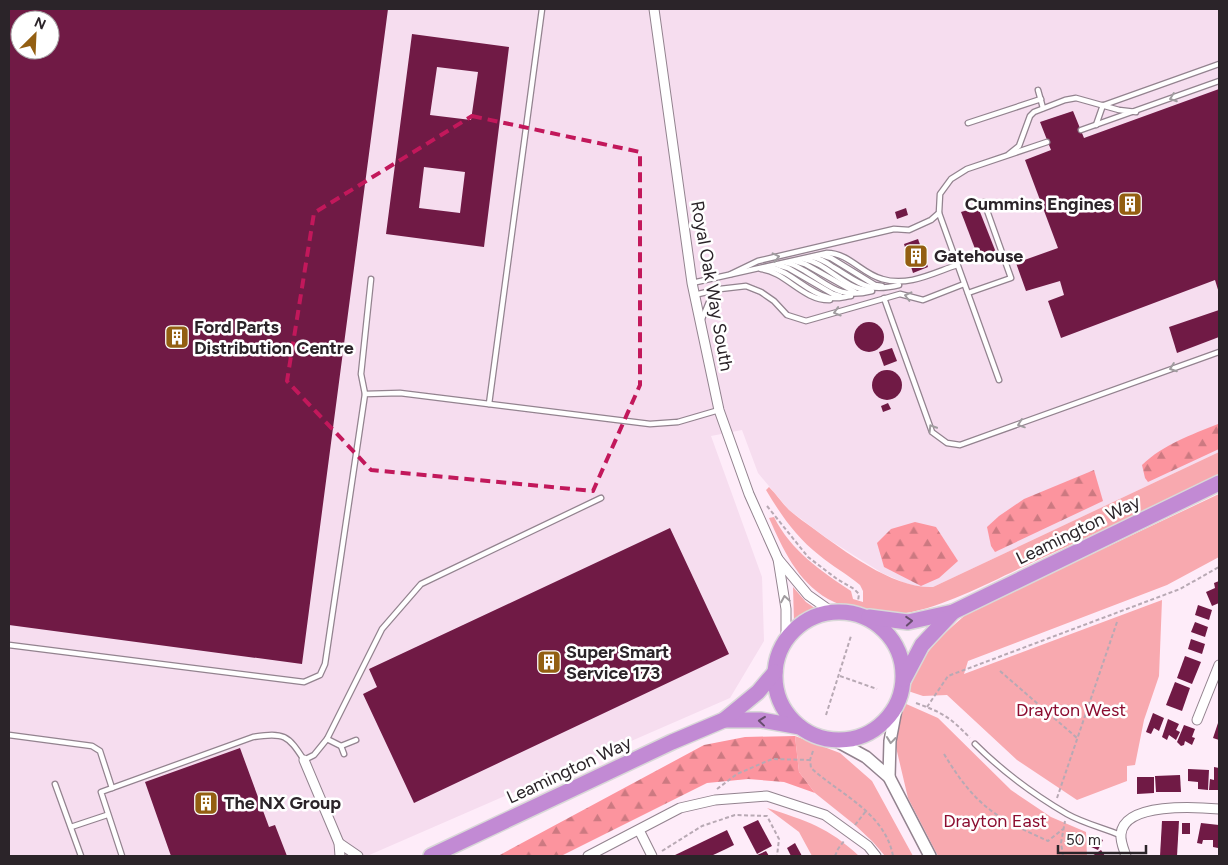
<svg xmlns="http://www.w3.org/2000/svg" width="1228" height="865" viewBox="0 0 1228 865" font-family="Figtree,sans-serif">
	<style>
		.built { fill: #f6ddef; fill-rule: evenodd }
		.green { fill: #f8a9af }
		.forest { fill: url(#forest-firs) }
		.building { fill: #701a45; fill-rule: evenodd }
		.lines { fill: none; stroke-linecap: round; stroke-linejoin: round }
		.service-casing { stroke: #93838f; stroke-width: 7 }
		.minor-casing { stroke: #93838f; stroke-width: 11 }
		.tertiary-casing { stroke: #93838f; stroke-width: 14 }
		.trunk-casing { stroke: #d9d8d8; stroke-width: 18 }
		.path { stroke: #b8a9b4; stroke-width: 2; stroke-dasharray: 4 2.5; stroke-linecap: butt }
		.service { stroke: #fff; stroke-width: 4.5 }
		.minor { stroke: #fff; stroke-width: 9 }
		.tertiary { stroke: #fff; stroke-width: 11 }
		.trunk { stroke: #c28ad4; stroke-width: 15 }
		.oneway { stroke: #a09c9f }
		.oneway2 { stroke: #674d6d }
		.marked { fill: none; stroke: #c2185b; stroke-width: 4; stroke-dasharray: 10 6; stroke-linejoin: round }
		.labels { text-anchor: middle; stroke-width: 5; stroke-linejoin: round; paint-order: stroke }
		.poi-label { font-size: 18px; font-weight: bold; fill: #2b2429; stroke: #fff; text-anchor: start }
		.street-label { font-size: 18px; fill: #2b2429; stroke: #fff }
		.park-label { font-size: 18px; fill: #8b0d30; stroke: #fff }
	</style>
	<defs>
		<pattern id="forest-firs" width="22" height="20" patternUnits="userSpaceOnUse" patternTransform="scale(1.25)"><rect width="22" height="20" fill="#fc949e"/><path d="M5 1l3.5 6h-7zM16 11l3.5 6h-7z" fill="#cc7981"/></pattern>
	</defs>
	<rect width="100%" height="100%" fill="#feecf9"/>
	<!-- built -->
	<path class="built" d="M9,9H1219V452L933,587L924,588L905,583L882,573L828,539L789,510L758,473L742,430L711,436L762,577L764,641L730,698L367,856H9ZM20,20H50V50H20Z"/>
	<!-- green -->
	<g class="green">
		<path d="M1219,452V476C1156,505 1093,535 1029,564C992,581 946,606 906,613C884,616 848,610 828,599C797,581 783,549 769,518L774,517C791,551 821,571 851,591L853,599L863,602V591L860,585C847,574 832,566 819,555C796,537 781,515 766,490L769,487C776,494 782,503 789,510C797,517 806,523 814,529C844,551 894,589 933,587Z"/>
		<path d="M1219,494V557L1167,585L968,661L964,674L1162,600L1159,676L1144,720L1135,765L1127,766V781L1077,800L1017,760L947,695L923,696L908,691C919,655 942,635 969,612Z"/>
		<path d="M793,587L806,602L819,611L795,623L794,622Z"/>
		<path d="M904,703L938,718L1011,790L1051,817L1086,832L1087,856H938L908,798L895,743Z"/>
		<path d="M795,736L840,753L872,781L913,856H885L873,842L855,825L815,793L799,772Z"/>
		<path d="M767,808C807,821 828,827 859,856H812L799,832Z"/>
	</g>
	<!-- forest -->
	<g class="forest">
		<path d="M1218,424L1219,449L1148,482L1145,478L1142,465C1164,444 1191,435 1218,424Z"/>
		<path d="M1094,470L1103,501L995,552L991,546L987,527L999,516L1024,499Z"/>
		<path d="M915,522L936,527L958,561L939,578L921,586L884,567L877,543L891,529Z"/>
		<path d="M795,736L799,772L815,793L784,782L748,779L707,783L561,856H498L704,745L745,737Z"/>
	</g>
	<!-- building -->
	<g class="building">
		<path d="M9,9H388L302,664L9,625ZM20,20H50V50H20Z"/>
		<path d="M412,34L509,47L484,247L386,234ZM437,67L478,72L471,120L430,115ZM424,167L465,172L460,213L419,208Z"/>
		<path d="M1219,89V293L1215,280L1061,338L1048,301L1064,295L1060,281L1026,291L1016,263L1058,248L1025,160L1051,150L1040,122L1073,111L1084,138Z"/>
		<path d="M978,207L997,255L980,262L961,212Z"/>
		<path d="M906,208L908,215L897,219L895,212Z"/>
		<path d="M918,239L928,267L913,273L904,244Z"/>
		<path d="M1219,310V337L1177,353L1169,327Z"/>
		<circle cx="869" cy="337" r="15"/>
		<path d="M892,348L897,361L884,366L879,352Z"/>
		<circle cx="887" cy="385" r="15"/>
		<path d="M888,403L891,409L883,412L881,406Z"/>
		<path d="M670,528L729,654L414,803L363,694L377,687L369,669Z"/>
		<path d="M1219,581V603L1212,606L1206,592L1215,588L1214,583Z"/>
		<path d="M1198,605L1212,610L1209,620L1195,615Z"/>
		<path d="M1195,622L1208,627L1205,637L1191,632Z"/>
		<path d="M1191,639L1205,644L1202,654L1188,649Z"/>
		<path d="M1185,656L1201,662L1192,684L1177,678Z"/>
		<path d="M1175,682L1190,688L1182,711L1166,705Z"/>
		<path d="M1153,713L1164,718L1159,731L1154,728L1151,734L1146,732Z"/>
		<path d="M1168,719L1179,724L1176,730L1180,732L1176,740L1169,735L1167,740L1162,737Z"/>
		<path d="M1219,720V740L1213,738Z"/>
		<path d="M1184,725L1195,729L1192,737L1195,738L1192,745L1185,741L1184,745L1181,746L1177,742Z"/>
		<path d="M240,748L269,827L275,825L287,856H171L145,782Z"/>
		<path d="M1214,767L1219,768V790H1209L1210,779L1214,780Z"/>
		<path d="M1188,769L1209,770L1208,790L1198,789V782L1188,781Z"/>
		<path d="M1180,775L1181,792H1156L1155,776Z"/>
		<path d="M1137,777H1154V793L1137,794Z"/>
		<path d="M758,820L772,846L757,854L743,827Z"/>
		<path d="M1162,821H1179L1177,856H1160Z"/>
		<rect x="1182" y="823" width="8" height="11"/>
		<path d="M1201,823L1219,825L1218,848L1213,847V840H1203L1202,844L1197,843Z"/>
		<path d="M727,830L734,845L726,849L711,856H673Z"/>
		<path d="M1094,836L1103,840L1098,850L1089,846Z"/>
		<path d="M795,843L802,856H791L787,848Z"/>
		<path d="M1101,850L1105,856H1092Z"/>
		<path d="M766,851L769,856H755Z"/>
	</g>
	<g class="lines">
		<!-- service casing -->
		<g class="service-casing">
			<g id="service">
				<path d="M1038,90L1043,108"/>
				<path d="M1104,105L1219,64"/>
				<path d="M968,123L1041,99"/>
				<path d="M1096,125L1103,105"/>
				<path d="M1081,130L1219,81"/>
				<path d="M1009,154L1019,146L1030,116L1034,112L1065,100L1076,98L1119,110L1136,112"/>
				<path d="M939,213L999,380"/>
				<path d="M822,255L831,258L875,285L882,286"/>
				<path d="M812,257C820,258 826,262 833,267C860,283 866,293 899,285"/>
				<path d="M804,259C827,263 844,289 868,290"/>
				<path d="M795,261L805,264L855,292"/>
				<path d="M787,263C794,264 799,268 805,271C832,287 840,299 872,291"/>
				<path d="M778,265L788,268L833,294L840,296"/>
				<path d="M769,267C791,271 806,292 827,297C834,300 843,297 851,296"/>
				<path d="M761,269C786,272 803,301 830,300"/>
				<path d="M731,274L758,261L894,229L909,230L931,220L939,213L940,194L951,179L967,169L1047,142"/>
				<path d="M692,283L827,253C849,253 862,274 882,279C908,287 933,273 957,265"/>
				<path d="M968,293L1011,278L984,202"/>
				<path d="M694,295L720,289L746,286L761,292L774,301L787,315L806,321L900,294L923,300L964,284"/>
				<path d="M884,298L932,432L947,443L960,445L1219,352"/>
				<path d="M702,319L709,302L719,290"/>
				<path d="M365,394L361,374L371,279"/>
				<path d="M489,404L542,9"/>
				<path d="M9,645L304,682L320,675L325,664L365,394L400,393L650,424L678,422L719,410"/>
				<path d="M9,735L92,746L100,751L112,788"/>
				<path d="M327,739L341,746L344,754"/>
				<path d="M975,744C1003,772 1033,794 1067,814C1083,823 1103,828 1120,835"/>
				<path d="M341,746L356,740"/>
				<path d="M55,784L81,856"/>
				<path d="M71,827L107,815"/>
				<path d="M122,856L101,792L253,737C284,732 288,735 304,760L314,755L327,739L382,629L421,584L601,498"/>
			</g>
		</g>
		<!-- minor casing -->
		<g class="minor-casing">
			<g id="minor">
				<path d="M654,9L692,283L719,410L749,494L778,559L786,609V639"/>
				<path d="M778,559L808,595L832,612"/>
				<path d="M1197,720L1219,665"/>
				<path d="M304,760L339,843L340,856"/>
				<path d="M639,830L652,856"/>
				<path d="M339,843L358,856"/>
				<path d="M588,856L680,808L715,800L767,796L825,815L868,846L876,856"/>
				<path d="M1126,856C1124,850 1120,841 1121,834C1124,802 1197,807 1219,809"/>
			</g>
		</g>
		<!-- tertiary casing -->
		<g class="tertiary-casing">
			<g id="tertiary">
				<path d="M833,739L866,757L889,777L930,856"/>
				<path d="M889,777L890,741L897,704"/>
			</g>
		</g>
		<!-- trunk casing -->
		<g class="trunk-casing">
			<g id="trunk">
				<circle cx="839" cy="676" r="64"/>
				<path d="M869,617L908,622L953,612L1219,483"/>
				<path d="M904,679L922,645L953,612"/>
				<path d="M724,720H761L800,727"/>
				<path d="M431,856L672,742L724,720L758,692L775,672"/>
			</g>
		</g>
		<!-- path -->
		<g class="path">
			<path d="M767,506L808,557L837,579L854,589L859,594L858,601"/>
			<path d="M1000,671L1077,738"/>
			<path d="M840,676L877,689"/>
			<path d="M916,703C943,713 950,717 970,738"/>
			<path d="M927,707L948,676L1180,589L1219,567"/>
			<path d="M826,715L851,636"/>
			<path d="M813,751L810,760L811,768C841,795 885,813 893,856"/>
			<path d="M944,754C955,772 967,790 983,804C1001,820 1026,831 1048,841L1063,829"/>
			<path d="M717,789L737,774L772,759L810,760"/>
			<path d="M1057,798L1117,622"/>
			<path d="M855,825L866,811"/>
			<path d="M662,851L702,826L735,815L767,816L779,839L777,856"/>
			<path d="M835,856L838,849L844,841"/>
			<path d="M1063,856L1061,843L1065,821"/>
		</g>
		<!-- service -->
		<use href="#service" class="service"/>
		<!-- minor -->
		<use href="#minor" class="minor"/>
		<!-- tertiary -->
		<use href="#tertiary" class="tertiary"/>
		<!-- trunk -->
		<use href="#trunk" class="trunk"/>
	</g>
	<!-- one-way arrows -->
	<defs><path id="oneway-chevron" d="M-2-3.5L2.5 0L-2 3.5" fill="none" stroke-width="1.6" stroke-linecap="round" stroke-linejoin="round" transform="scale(1.25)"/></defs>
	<g class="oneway">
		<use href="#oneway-chevron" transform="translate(1173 98) rotate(160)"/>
		<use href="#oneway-chevron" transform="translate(776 257) rotate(-13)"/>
		<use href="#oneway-chevron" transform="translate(908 296) rotate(-166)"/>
		<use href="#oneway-chevron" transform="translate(837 312) rotate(163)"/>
		<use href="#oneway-chevron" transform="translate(1173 368) rotate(160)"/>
		<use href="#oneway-chevron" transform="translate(1021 424) rotate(161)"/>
		<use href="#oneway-chevron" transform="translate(932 428) rotate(-122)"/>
		<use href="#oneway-chevron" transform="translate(785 599) rotate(-100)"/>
		<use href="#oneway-chevron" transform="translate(891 740) rotate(96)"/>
	</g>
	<g class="oneway2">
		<use href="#oneway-chevron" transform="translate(909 621) rotate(-4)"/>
		<use href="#oneway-chevron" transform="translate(762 721) rotate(-174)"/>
	</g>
	<!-- marked area -->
	<path class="marked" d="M472,116L640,152V385L593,491L371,470L287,381L314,213Z"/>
	<!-- icons -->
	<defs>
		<g id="building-square" transform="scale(1.25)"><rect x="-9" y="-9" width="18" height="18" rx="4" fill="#935f12" stroke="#fff"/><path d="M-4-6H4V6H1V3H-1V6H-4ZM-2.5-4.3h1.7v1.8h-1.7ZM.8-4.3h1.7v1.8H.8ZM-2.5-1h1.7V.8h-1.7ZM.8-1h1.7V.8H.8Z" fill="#fff"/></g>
	</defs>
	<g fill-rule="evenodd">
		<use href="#building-square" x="1130" y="204"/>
		<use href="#building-square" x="916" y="256"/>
		<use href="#building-square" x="177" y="337"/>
		<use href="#building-square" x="549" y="662"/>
		<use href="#building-square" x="206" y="803"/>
	</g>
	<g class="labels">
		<!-- poi labels -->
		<g class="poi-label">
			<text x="1112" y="210" text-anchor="end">Cummins Engines</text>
			<text x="934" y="262">Gatehouse</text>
			<text x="194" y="333">Ford Parts<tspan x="194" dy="21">Distribution Centre</tspan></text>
			<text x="566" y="658">Super Smart<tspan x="566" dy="21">Service 173</tspan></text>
			<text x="224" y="809">The NX Group</text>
		</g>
		<!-- street labels -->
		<g class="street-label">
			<text transform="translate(712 286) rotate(80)" y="6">Royal Oak Way South</text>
			<text transform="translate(1078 530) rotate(-26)" y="6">Leamington Way</text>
			<text transform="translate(569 770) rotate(-25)" y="6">Leamington Way</text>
		</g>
		<!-- park labels -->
		<g class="park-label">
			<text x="1071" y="716">Drayton West</text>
			<text x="995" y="827">Drayton East</text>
		</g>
	</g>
	<!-- border -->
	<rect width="1228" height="865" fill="none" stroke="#2b2429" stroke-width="20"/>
	<!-- north arrow -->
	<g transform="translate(35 35) rotate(24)"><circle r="24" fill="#ffffff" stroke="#aaa7a9"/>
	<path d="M0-4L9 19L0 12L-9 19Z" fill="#935f12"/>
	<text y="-8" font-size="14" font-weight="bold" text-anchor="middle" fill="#2b2429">N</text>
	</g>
	<!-- scale -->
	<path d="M1058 845v8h88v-8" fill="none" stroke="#2b2429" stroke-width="2.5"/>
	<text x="1066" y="845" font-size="15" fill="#2b2429" stroke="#ffffff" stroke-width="4" paint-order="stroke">50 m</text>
</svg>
